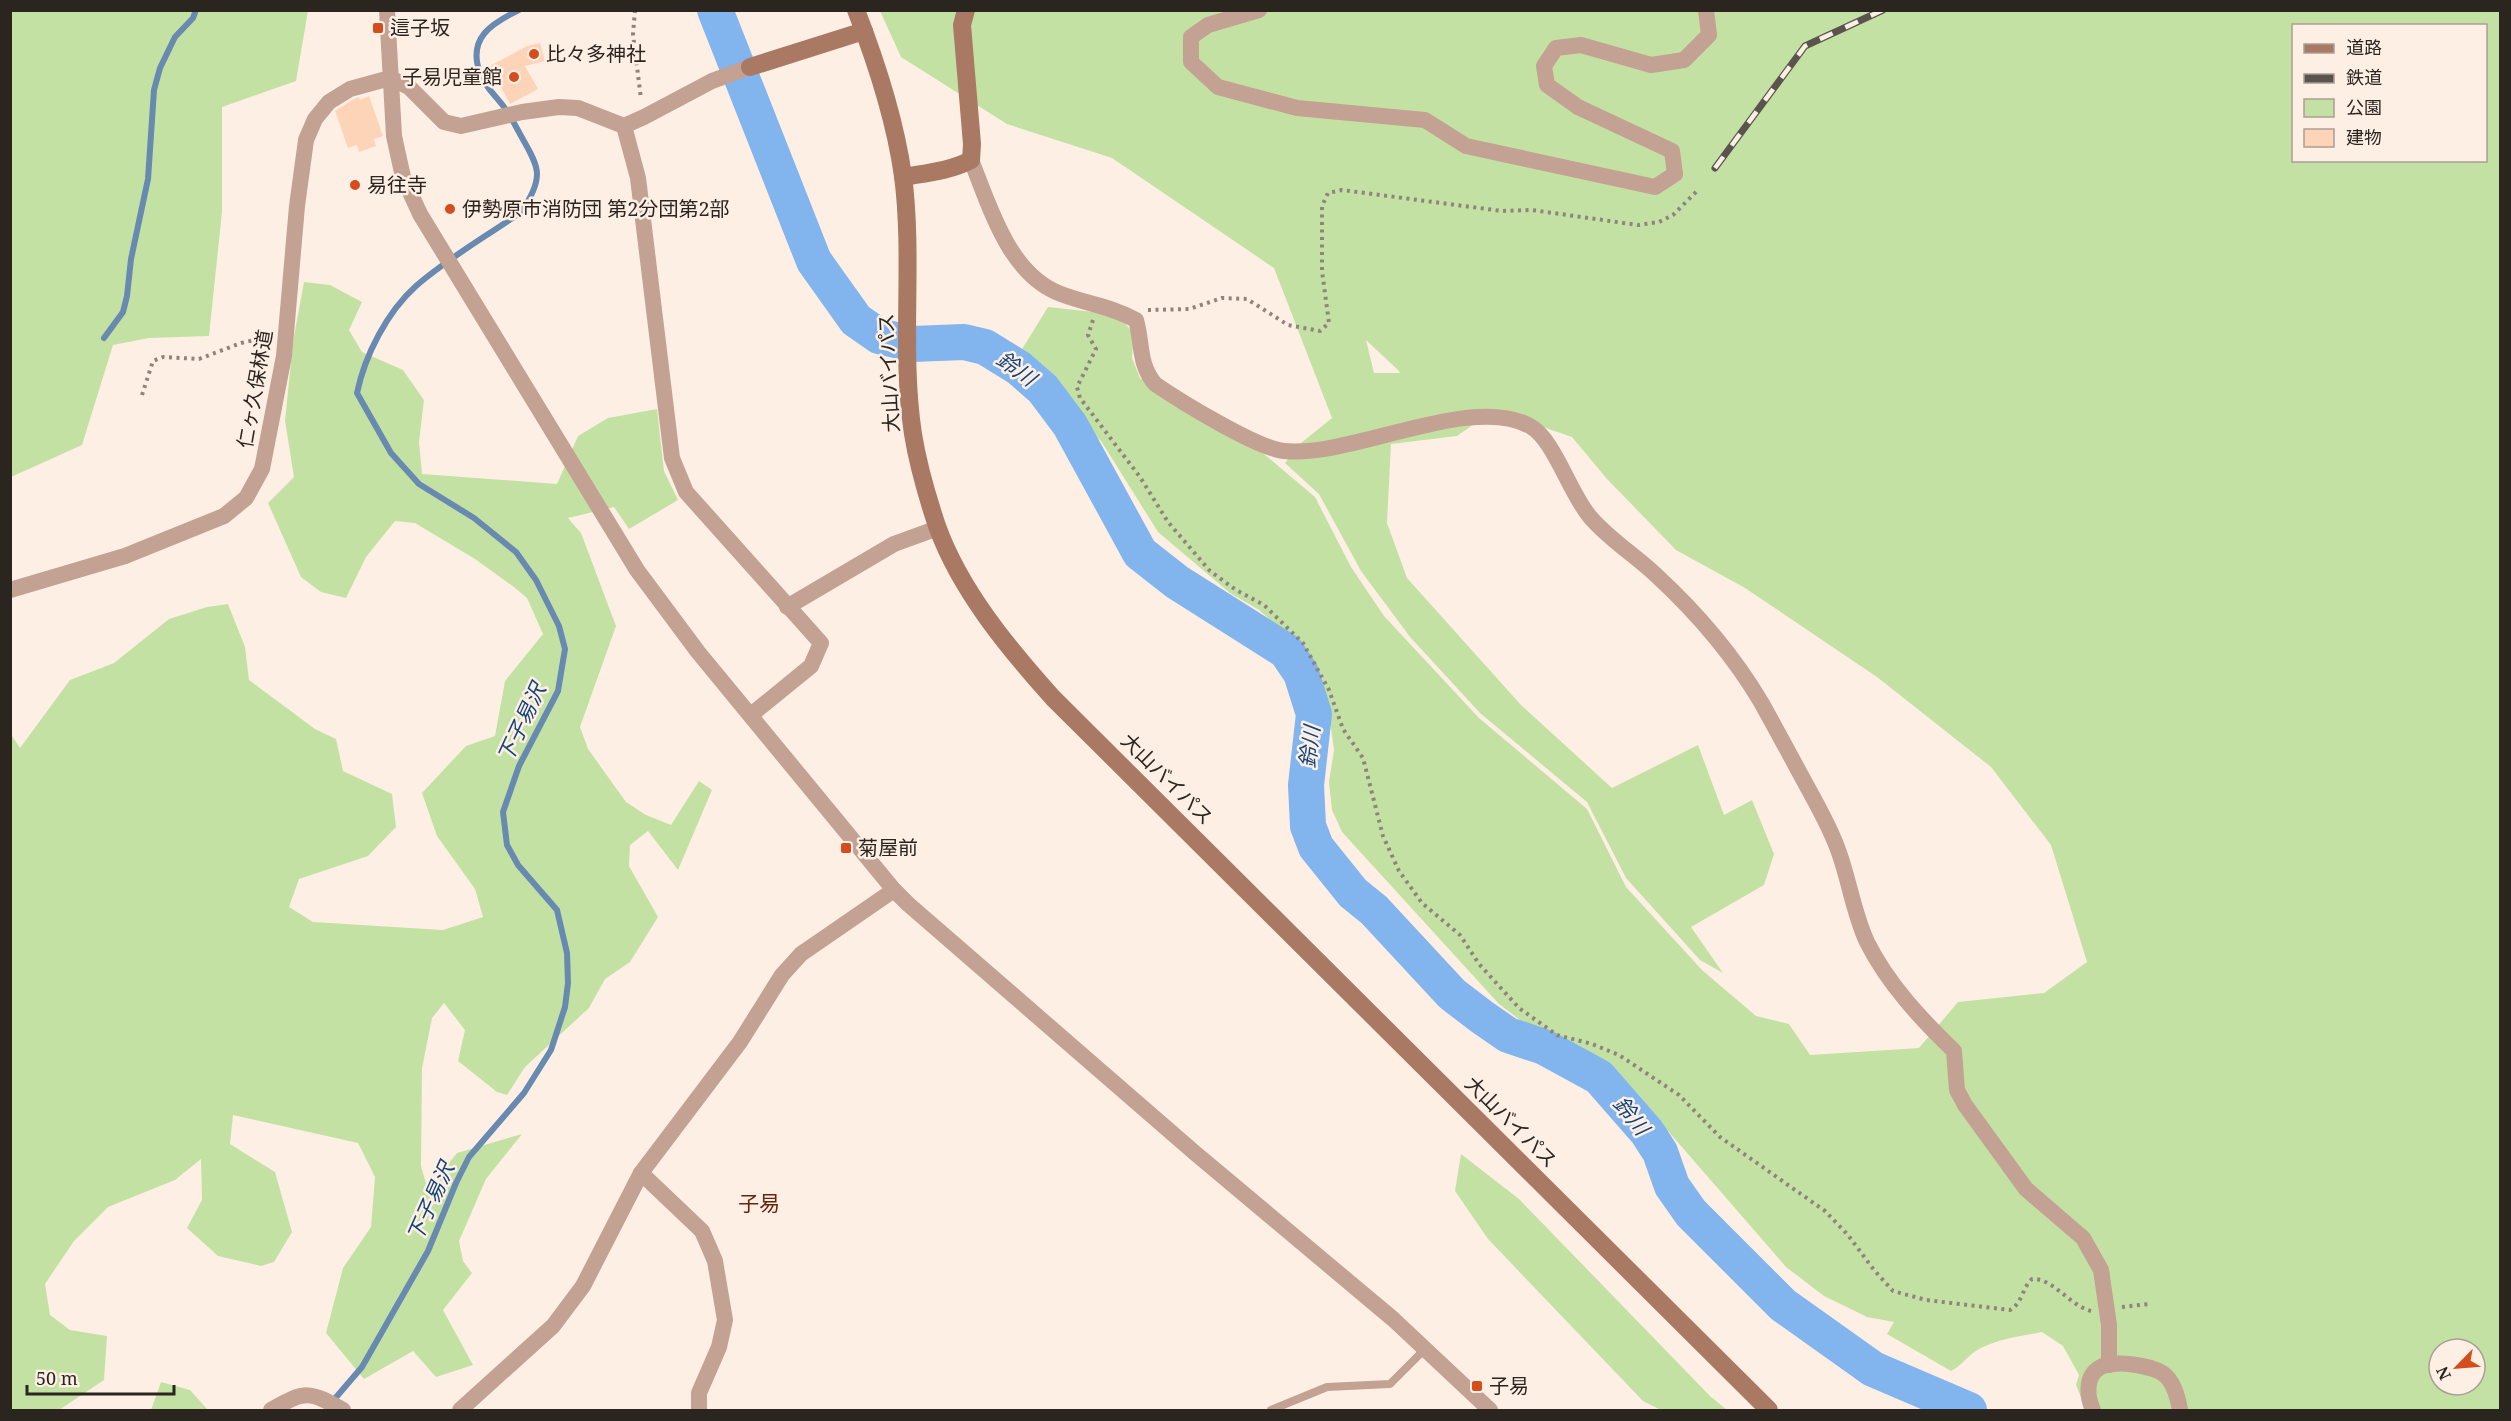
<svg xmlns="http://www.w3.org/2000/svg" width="2511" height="1421" viewBox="0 0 2511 1421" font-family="'Noto Serif','Noto Sans JP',serif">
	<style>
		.green { fill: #c4e1a4; fill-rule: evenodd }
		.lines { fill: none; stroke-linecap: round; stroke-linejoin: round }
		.stream { stroke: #6889b0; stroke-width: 6 }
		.river { stroke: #82b4ee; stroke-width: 36 }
		.building { fill: #fdd4b8 }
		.path { stroke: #8f847d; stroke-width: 4; stroke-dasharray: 3 4.5; stroke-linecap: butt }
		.lane { stroke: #c3a193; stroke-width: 8 }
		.street { stroke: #c3a193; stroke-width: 16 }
		.secondary { stroke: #a97964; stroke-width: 18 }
		.rail-casing { stroke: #5b534d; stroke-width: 7 }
		.rail { stroke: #feefe5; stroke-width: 4.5; stroke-dasharray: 14; stroke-linecap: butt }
		.poi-dot { fill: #d44d1c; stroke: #feefe5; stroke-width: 2 }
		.labels { text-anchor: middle; stroke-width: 5; stroke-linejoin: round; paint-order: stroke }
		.poi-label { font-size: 20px; fill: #2b2520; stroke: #feefe5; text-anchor: start }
		.street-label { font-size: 20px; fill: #2b2520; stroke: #feefe5 }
		.water-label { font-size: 21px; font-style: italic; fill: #124479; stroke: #feefe5 }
		.neighbourhood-label { font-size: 21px; fill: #67250f; stroke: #feefe5 }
	</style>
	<rect width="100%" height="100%" fill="#feefe5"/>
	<!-- green -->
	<g class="green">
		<path d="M10,11H308L296,81L222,107V212L209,336L149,338L113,345L82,445L11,477Z"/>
		<path d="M880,11H2500V1410H2086L2076,1385L2079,1375L2063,1346L2042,1332C2022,1336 1990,1340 1973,1353C1965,1359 1961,1366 1951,1371L1887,1334L1894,1322L1867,1317L1824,1296L1786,1267L1668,1131L1598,1064L1542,1037L1499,1004L1342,832L1332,810L1329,782L1334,750L1329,714L1319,683L1304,656L1286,634L1259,610L1230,593L1158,532L1101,441L1016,359L1048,307L1103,313L1123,320L1134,335L1132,358L1140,378L1165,397L1264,454L1315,497L1351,567L1384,616L1479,718L1587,809L1626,887L1702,970L1756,1016L1789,1024L1810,1055L1919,1048L1958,1002L2044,993L2087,962L2051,845L1991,767L1877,677L1745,588L1676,550L1607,479L1572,437L1494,410L1457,436L1391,444L1387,523L1407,578L1521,705L1612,788L1698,745L1724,815L1752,800L1774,854L1764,885L1691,927L1723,973L1700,960L1626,878L1587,802L1480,713L1410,637L1361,571L1319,494L1285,463L1301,443L1332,418L1274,268L1112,158L1007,124L901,57ZM2294,26H2486V160H2294ZM1366,340L1400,372L1399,373H1374ZM2439,1349H2475V1385H2439Z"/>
		<path d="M304,282L330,285L362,302L349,330L362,352L403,370L424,400L419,442L422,474L557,484L578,436L608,418L657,409L664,471L678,500L629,529L614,507L568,518L581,533L616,626L580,727L588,749L626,802L646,815L671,825L699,781L712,790L678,870L648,831L630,845L629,866L658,917L630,962L605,979L589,1008L525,1067L507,1095L497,1092L458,1061L465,1030L444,1003L432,1018L422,1068L421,1166L428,1190L457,1153L522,1134L486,1179L459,1241L463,1261L472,1273L443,1310L473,1365L436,1377L413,1351L364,1379L326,1333L343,1268L371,1227L375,1177L358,1143L233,1115L230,1144L275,1172L292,1232L274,1262L261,1266L218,1256L187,1228L202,1200L201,1159L175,1180L108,1207L74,1241L45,1284L50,1315L70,1330L107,1336L104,1380L59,1410H11L10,733L20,748L70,680L114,663L169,619L207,607L228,604L245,647L249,680L315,729L336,739L343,771L392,794L396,827L368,856L299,879L289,907L313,922L443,930L483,917L475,889L437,836L422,793L466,746L495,736L505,681L543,634L527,598L514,587L475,559L415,523L395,521L366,557L346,598L321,592L301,577L268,503L294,477L285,421L293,342Z"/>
		<path d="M1461,1154L1519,1199L1710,1396L1727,1410H1661L1643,1401L1488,1239L1455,1191Z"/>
		<path d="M161,1382L190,1390L208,1410H151Z"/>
	</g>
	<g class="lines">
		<!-- stream -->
		<g class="stream">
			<path d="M104,338L123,312L127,296L131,259L148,179L154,90L160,68L175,37L193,18L196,10"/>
			<path d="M332,1402L362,1367L428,1251L456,1183L469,1157L524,1093L551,1050L565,1007L568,983L567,953L557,910L518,865L507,845L503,812L519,766L558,691L565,649L559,626L536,580L516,552L474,518L419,484L391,453L357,393C365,355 387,312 416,286C448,258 487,236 521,212C528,202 537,186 537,174C537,164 530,152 525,143C518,131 512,118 504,107C496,96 484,86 480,73C467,38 492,23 519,10"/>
		</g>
		<!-- river -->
		<path class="river" d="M715,10L814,261L856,320L879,336L912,344L964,342L985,347L1019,368L1043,389L1070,425L1140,553L1177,582L1286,651L1301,673L1314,714L1306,785L1308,826L1316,847L1353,893L1374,910L1452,994L1482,1017L1508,1035L1544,1047L1599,1077L1647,1132L1660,1152L1672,1186L1691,1213L1783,1305L1873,1369L1969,1410"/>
	</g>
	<!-- building -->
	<g class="building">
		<path d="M540,43L545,61L525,66L538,89L510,104L494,74L481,77L479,72L527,46Z"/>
		<path d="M369,96L383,136L374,139L376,146L359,152L357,145L348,148L335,111L354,99L359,97L360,100Z"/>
	</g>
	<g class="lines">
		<!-- path -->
		<g class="path">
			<path d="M635,10L633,34L641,99"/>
			<path d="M1148,310L1189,309L1222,298L1247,299L1288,325L1320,331L1329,323L1322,271V206L1328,193L1342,190L1502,211L1532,210L1638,225L1659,222L1673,215L1697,191"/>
			<path d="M1093,320L1088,335L1096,349L1077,387L1080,398L1140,477L1168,522L1210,571L1236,590L1264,605L1303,643L1329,690L1343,729L1363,758L1383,836L1399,871L1422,903L1460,935L1479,964L1519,1008L1557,1035L1592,1044L1619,1055L1679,1095L1720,1137L1825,1211L1848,1235L1874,1270L1893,1291L1926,1300L2010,1310C2022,1304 2022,1288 2032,1279C2053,1278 2069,1305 2091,1311"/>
			<path d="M142,395L153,361L163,357L199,359L241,343L268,337"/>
			<path d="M2122,1307L2149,1304"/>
		</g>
		<!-- lane -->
		<path class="lane" d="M1271,1410L1327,1387L1390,1384L1425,1349"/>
		<!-- street -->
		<g class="street">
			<path d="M387,10L394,136L403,177L420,214L637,570L698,652L894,890L908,904L1195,1153L1393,1319L1490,1410"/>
			<path d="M1259,10L1208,25L1191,37V62L1218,87L1297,108L1425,120L1466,146L1655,187L1675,174L1672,151L1578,107L1547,85L1544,66L1556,48L1581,45L1651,65L1684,60L1709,35L1706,10"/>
			<path d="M624,126L638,178L672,458L686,492L821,643L811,666L751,715"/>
			<path d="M971,160C990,207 1009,275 1061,294C1087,304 1111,306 1136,320C1143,345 1138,363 1155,384C1180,401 1256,448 1284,451C1352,458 1471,393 1530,426C1555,440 1570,495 1591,518C1610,540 1636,556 1657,576C1697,613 1733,655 1761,702C1775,727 1789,753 1803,779C1815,801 1828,823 1837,847C1849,878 1853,912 1867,942C1888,984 1921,1019 1954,1051L1957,1090L1965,1105L2026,1189L2083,1238L2101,1270L2109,1325V1365"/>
			<path d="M10,590L125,556L224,516L246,498L262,469L284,356L297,206L306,140L315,119L329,102L350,89L390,78L409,87L444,122L461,126L522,112L559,107L578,108L624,126L644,117L712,81L750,67"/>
			<path d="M787,607L894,544L938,528"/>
			<path d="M641,1173L702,1231L715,1261L725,1320L719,1347L699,1393V1410"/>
			<path d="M271,1410C306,1390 309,1391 343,1410"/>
			<path d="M460,1410L553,1326L583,1286L641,1173L740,1042L782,975L801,954L894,890"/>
			<path d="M2093,1410C2087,1397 2085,1377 2099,1368C2112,1359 2155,1365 2166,1376C2175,1385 2178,1399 2180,1410"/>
		</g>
		<!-- secondary -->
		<g class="secondary">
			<path d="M856,10C877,64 895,119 903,176C914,261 900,349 913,434C918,465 927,496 937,526C960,590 1008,648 1053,698L1769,1410"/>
			<path d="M750,67L864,31"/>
			<path d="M903,177C926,173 950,171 971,160L972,144L962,25L966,10"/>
		</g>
		<!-- rail casing -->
		<g class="rail-casing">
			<path id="rail" d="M1715,168L1805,46L1883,10"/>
		</g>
		<!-- rail -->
		<use href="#rail" class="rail"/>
	</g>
	<!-- markers -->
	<g class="poi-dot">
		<rect x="372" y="22" width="12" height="12" rx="3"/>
		<circle cx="534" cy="54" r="6"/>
		<circle cx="514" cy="77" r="6"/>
		<circle cx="355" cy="185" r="6"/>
		<circle cx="450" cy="209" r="6"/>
		<rect x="840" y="842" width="12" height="12" rx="3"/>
		<rect x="1471" y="1380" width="12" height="12" rx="3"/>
	</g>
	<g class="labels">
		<!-- poi labels -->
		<g class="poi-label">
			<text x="390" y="35">這子坂</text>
			<text x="546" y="61">比々多神社</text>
			<text x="502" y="84" text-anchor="end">子易児童館</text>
			<text x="367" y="192">易往寺</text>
			<text x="462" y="216">伊勢原市消防団 第2分団第2部</text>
			<text x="858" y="855">菊屋前</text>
			<text x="1489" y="1393">子易</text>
		</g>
		<!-- street labels -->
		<g class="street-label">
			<text transform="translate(889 373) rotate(-93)" y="7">大山バイパス</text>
			<text transform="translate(255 389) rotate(-80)" y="7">仁ヶ久保林道</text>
			<text transform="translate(1167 779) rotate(45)" y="7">大山バイパス</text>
			<text transform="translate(1511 1122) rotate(45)" y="7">大山バイパス</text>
		</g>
		<!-- water labels -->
		<g class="water-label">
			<text transform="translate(1016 369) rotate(36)" y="7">鈴川</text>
			<text transform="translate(522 723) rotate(-65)" y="7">下子易沢</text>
			<text transform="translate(1310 747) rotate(-83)" y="7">鈴川</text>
			<text transform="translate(1631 1116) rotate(51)" y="7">鈴川</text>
			<text transform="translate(431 1202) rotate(-66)" y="7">下子易沢</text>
		</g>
		<!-- neighbourhood labels -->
		<g class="neighbourhood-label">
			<text x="759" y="1211">子易</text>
		</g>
	</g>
	<!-- border -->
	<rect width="2511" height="1421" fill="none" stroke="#2b2520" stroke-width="24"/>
	<!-- legend -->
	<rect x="2292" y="24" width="195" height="138" fill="#feefe5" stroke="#aa9e96" stroke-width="1.5"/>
	<rect x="2304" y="44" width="30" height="9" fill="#a97964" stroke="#aa9e96" stroke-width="1.5"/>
	<text x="2346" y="54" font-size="18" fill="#2b2520">道路</text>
	<rect x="2304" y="74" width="30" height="9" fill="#5b534d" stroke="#aa9e96" stroke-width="1.5"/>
	<text x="2346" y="84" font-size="18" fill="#2b2520">鉄道</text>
	<rect x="2304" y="99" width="30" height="18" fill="#c4e1a4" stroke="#aa9e96" stroke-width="1.5"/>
	<text x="2346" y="114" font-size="18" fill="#2b2520">公園</text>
	<rect x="2304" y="129" width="30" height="18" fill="#fdd4b8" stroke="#aa9e96" stroke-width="1.5"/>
	<text x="2346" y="144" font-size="18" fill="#2b2520">建物</text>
	<!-- north arrow -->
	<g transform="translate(2457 1367) rotate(245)"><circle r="28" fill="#feefe5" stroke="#aa9e96" stroke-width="1.5"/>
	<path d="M0-4.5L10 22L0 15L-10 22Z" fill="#d44d1c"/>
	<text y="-9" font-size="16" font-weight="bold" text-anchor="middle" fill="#2b2520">N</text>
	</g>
	<!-- scale -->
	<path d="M27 1385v9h147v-9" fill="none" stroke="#2b2520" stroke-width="3"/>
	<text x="36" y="1385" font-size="18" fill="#2b2520" stroke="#feefe5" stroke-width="4.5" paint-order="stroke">50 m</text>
</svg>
